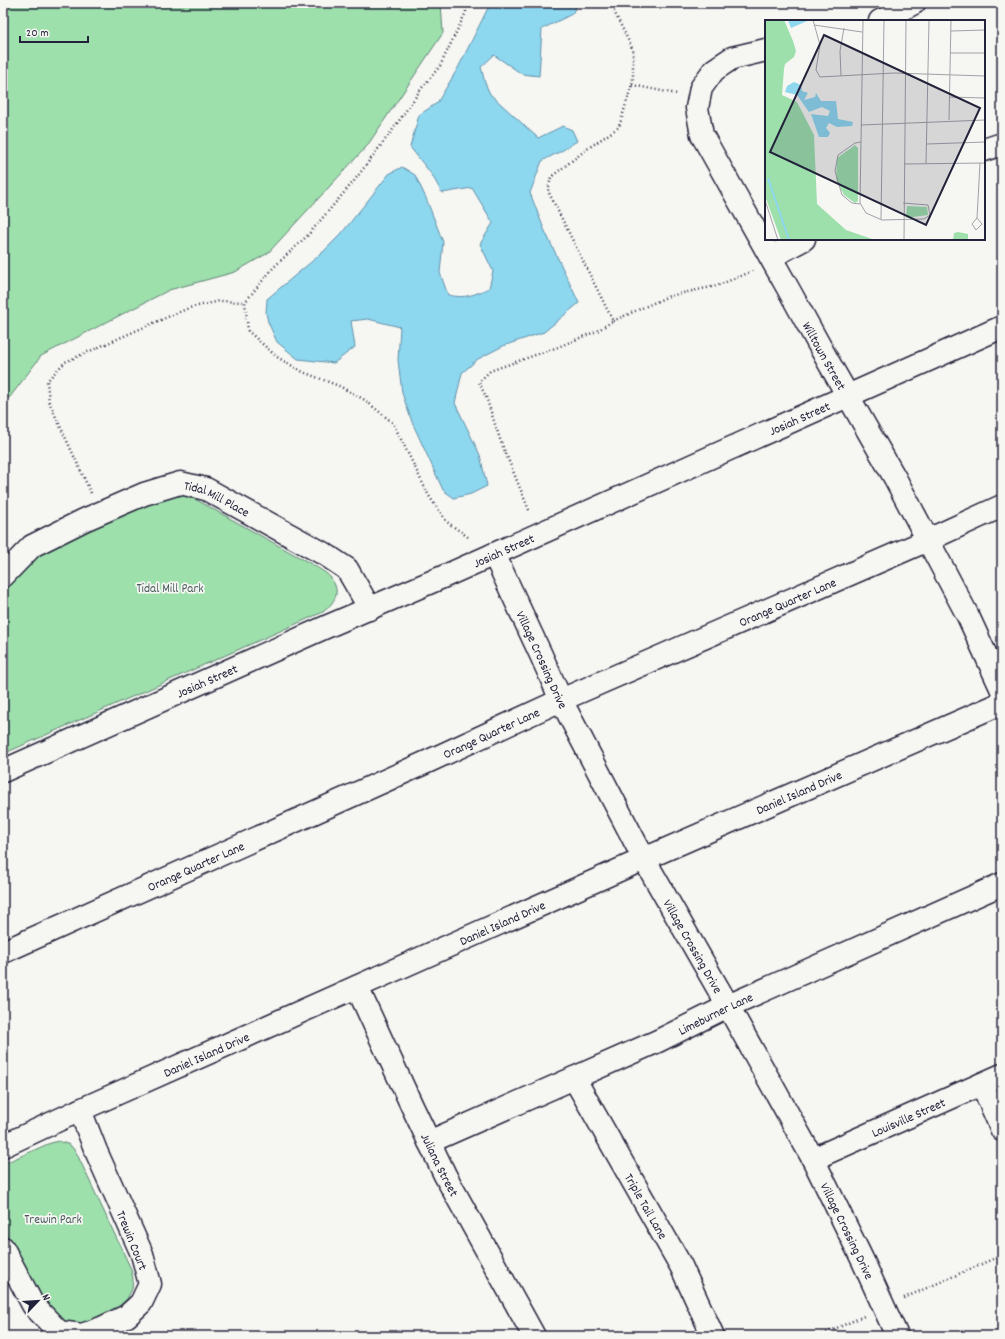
<svg xmlns="http://www.w3.org/2000/svg" width="1005" height="1339" viewBox="0 0 1005 1339" font-family="Dekko,sans-serif">
	<style>
		.green { fill: #9de0ac; stroke: #608174 }
		.water { fill: #8dd7ef; stroke: #628fa7 }
		.lines { fill: none; stroke-linecap: round; stroke-linejoin: round }
		.minor-casing { stroke: #22223b; stroke-width: 25 }
		.path { stroke: #22223b; stroke-width: 2.5; stroke-dasharray: 1 3; stroke-linecap: butt }
		.minor { stroke: #f6f6f2; stroke-width: 22 }
		.labels { text-anchor: middle; stroke-width: 3.5; stroke-linejoin: round; paint-order: stroke }
		.street-label { font-size: 13px; fill: #22223b; stroke: #f6f6f2 }
		.park-label { font-size: 13px; fill: #475b5d; stroke: #f6f6f2 }
		.inset-river { fill: none; stroke: #8dd7ef; stroke-width: 2 }
		.inset-road { fill: none; stroke: #a1a1a9; stroke-width: 1 }
		.view { fill: #22223b; fill-opacity: 0.15; stroke: #22223b; stroke-width: 2 }
		.inset-edge { fill: none; stroke: #22223b; stroke-width: 2 }
	</style>
	<rect width="100%" height="100%" fill="#f6f6f2"/>
	<filter id="ink" filterUnits="userSpaceOnUse"><feTurbulence type="fractalNoise" baseFrequency=".025" numOctaves="2"/><feDisplacementMap in="SourceGraphic" scale="8" xChannelSelector="R" yChannelSelector="G"/><feConvolveMatrix kernelMatrix="1 2 1 2 8 2 1 2 1" color-interpolation-filters="sRGB"/></filter>
	<g filter="url(#ink)">
		<!-- green -->
		<g class="green">
			<path d="M3,3H441L443,33L367,146L268,253L235,272L169,290L41,356L10,397L3,400Z"/>
			<path d="M170,496H184L195,499L315,566C319,569 327,573 330,577C342,592 335,602 323,612L3,754V589L32,556L156,500Z"/>
			<path d="M58,1141L70,1145L76,1152L131,1269L133,1279L132,1289L127,1299L119,1306L88,1321L76,1325L62,1322L49,1310L3,1229V1164L48,1144Z"/>
		</g>
		<!-- water -->
		<path class="water" d="M490,3H578L572,14L542,29L539,76L522,74L494,55L481,67L485,83L490,94L538,138L563,126L572,130L577,141L563,150L542,161L530,193L544,229L579,303L544,332L503,346L478,359L462,373L455,403L480,455L487,486L471,494L454,498L443,490L412,422L402,393L398,360L400,327L368,319L351,321L355,347L334,363L298,359L277,342L268,322L266,313L267,299L323,252L341,234L389,174L402,167L415,175L426,198L443,242L440,273L448,295C466,299 473,295 489,288L493,271L480,244L493,223L472,188L442,193L432,175L410,147L419,115L437,103L458,68L490,4Z"/>
		<g class="lines">
			<!-- minor casing -->
			<g class="minor-casing">
				<g id="minor">
					<path d="M880,21L914,3"/>
					<path id="s1" d="M766,50L732,58L714,70L701,88L697,108L702,135L790,292L829,363L895,478L968,616L1002,690"/>
					<path d="M984,150L1002,144"/>
					<path d="M771,257L804,239"/>
					<path id="s2" d="M494,554L541,655L561,700L644,859L728,1006L813,1159L863,1261L897,1336"/>
					<path id="s3" d="M3,576L32,546L84,520L144,494L180,483L206,489L326,555L347,569L370,609"/>
					<path id="s4" d="M3,771L326,627L445,576L1002,327"/>
					<path id="s5" d="M3,952L429,761L561,700L928,540L1002,506"/>
					<path id="s6" d="M357,987L412,1106L445,1175L534,1336"/>
					<path id="s7" d="M574,1078L681,1266L713,1336"/>
					<path d="M982,1084L1002,1130"/>
					<path id="s8" d="M429,1142L658,1041L728,1006L1002,884"/>
					<path id="s9" d="M3,1146L80,1110L644,859L1002,703"/>
					<path id="s10" d="M813,1159L1002,1075"/>
					<path d="M3,1248L33,1305L59,1332L82,1335L102,1328L127,1316L141,1303L150,1284L142,1254L96,1151L80,1110"/>
				</g>
			</g>
			<!-- path -->
			<g class="path">
				<path d="M466,3V12L440,66L421,89L394,128L354,181L308,235L273,268L245,302L248,331L277,357L303,372L339,386L365,400L393,423L429,496L447,522L468,537"/>
				<path d="M632,85L677,94"/>
				<path d="M613,321L669,296L716,286L753,271"/>
				<path d="M91,493L49,402L47,381L65,362L149,325L189,308L220,301L245,302"/>
				<path d="M529,510L501,442L486,397L479,382L490,371L558,347L597,331L613,321L548,191L551,177L587,149L619,127L633,81V50L610,3"/>
				<path d="M904,1298L1002,1255"/>
				<path d="M819,1336L864,1316"/>
			</g>
			<!-- minor -->
			<use href="#minor" class="minor"/>
		</g>
	</g>
	<g class="labels">
		<!-- street labels -->
		<g class="street-label">
			<text dy="5" stroke="none"><textPath href="#s1" startOffset="379">Willtown Street</textPath></text>
			<text dy="5" stroke="none"><textPath href="#s4" startOffset="871">Josiah Street</textPath></text>
			<text dy="5" stroke="none"><textPath href="#s3" startOffset="243">Tidal Mill Place</textPath></text>
			<text dy="5" stroke="none"><textPath href="#s4" startOffset="547">Josiah Street</textPath></text>
			<text dy="5" stroke="none"><textPath href="#s5" startOffset="859">Orange Quarter Lane</textPath></text>
			<text dy="5" stroke="none"><textPath href="#s2" startOffset="116">Village Crossing Drive</textPath></text>
			<text dy="5" stroke="none"><textPath href="#s4" startOffset="223">Josiah Street</textPath></text>
			<text dy="5" stroke="none"><textPath href="#s5" startOffset="535">Orange Quarter Lane</textPath></text>
			<text dy="5" stroke="none"><textPath href="#s9" startOffset="871">Daniel Island Drive</textPath></text>
			<text dy="5" stroke="none"><textPath href="#s5" startOffset="211">Orange Quarter Lane</textPath></text>
			<text dy="5" stroke="none"><textPath href="#s9" startOffset="547">Daniel Island Drive</textPath></text>
			<text dy="5" stroke="none"><textPath href="#s2" startOffset="440">Village Crossing Drive</textPath></text>
			<text dy="5" stroke="none"><textPath href="#s8" startOffset="314">Limeburner Lane</textPath></text>
			<text dy="5" stroke="none"><textPath href="#s9" startOffset="223">Daniel Island Drive</textPath></text>
			<text dy="5" stroke="none"><textPath href="#s10" startOffset="104">Louisville Street</textPath></text>
			<text dy="5" stroke="none"><textPath href="#s6" startOffset="196">Juliana Street</textPath></text>
			<text dy="5" stroke="none"><textPath href="#s7" startOffset="147">Triple Tail Lane</textPath></text>
			<text dy="5" stroke="none"><textPath href="#s2" startOffset="764">Village Crossing Drive</textPath></text>
			<text transform="translate(133 1240) rotate(68)" y="5">Trewin Court</text>
		</g>
		<!-- park labels -->
		<g class="park-label">
			<text x="170" y="592">Tidal Mill Park</text>
			<text x="53" y="1223">Trewin Park</text>
		</g>
	</g>
	<!-- overview -->
	<g transform="translate(765 20)">
		<rect width="220" height="220" fill="#f6f6f2"/>
		<path d="M0,0H19L28,21L31,31L29,37L20,44L19,49L17,75L32,82L49,115L52,184L81,210L110,220H16L0,176ZM90,125L93,128V181L90,183L79,175L71,159L72,138ZM142,186L162,187L163,195L141,198ZM193,212L203,214V220H188L189,213Z" fill="#9de0ac"/>
		<path d="M23,0H42V1L26,8ZM29,62L36,65L37,71L43,73L39,80L50,77L51,73L56,81H71L73,99L88,102L87,106L72,107L64,103L61,108L65,113L63,117H54L46,94L63,96L65,91L57,87L44,92L32,75L20,72L22,66Z" fill="#8dd7ef"/>
		<path class="inset-river" d="M3,158L24,220"/>
		<path class="inset-road" d="M48,0L55,25L51,50L55,57L129,53L220,56M98,0L95,183L101,193L117,200L159,199L165,195L163,185L138,183M49,5L97,12M186,11L220,10M185,33H220M76,56L75,31L79,8M184,77L220,78M184,100L186,0M96,105L220,100M162,124L220,122M139,144L220,143M161,144L164,0M0,180L13,220M95,184L87,183L77,175L70,151L73,135L90,123L96,122M212,198L207,204L211,210L217,204L212,198L215,143M116,199L119,0M139,220L141,0"/>
		<path class="view" d="M59,15L215,88L161,205L5,132Z"/>
		<rect width="220" height="220" class="inset-edge"/>
	</g>
	<!-- margin -->
	<rect width="1005" height="1339" fill="none" stroke="#f6f6f2" stroke-width="16"/>
	<rect x="8" y="8" width="989" height="1323" fill="none" stroke="#22223b" stroke-width="1.5" filter="url(#ink)"/>
	<!-- north arrow -->
	<g transform="translate(38 1301) rotate(65)" stroke="#f6f6f2" stroke-width="3" paint-order="stroke">
	<path d="M0-3L7 15L0 10L-7 15Z" fill="#22223b"/>
	<text y="-6" font-size="11" font-weight="bold" text-anchor="middle" fill="#22223b">N</text>
	</g>
	<!-- scale -->
	<path d="M20 36v6h68v-6" fill="none" stroke="#22223b" stroke-width="2"/>
	<text x="26" y="36" font-size="12" fill="#22223b" stroke="#f6f6f2" stroke-width="3" paint-order="stroke">20 m</text>
</svg>
